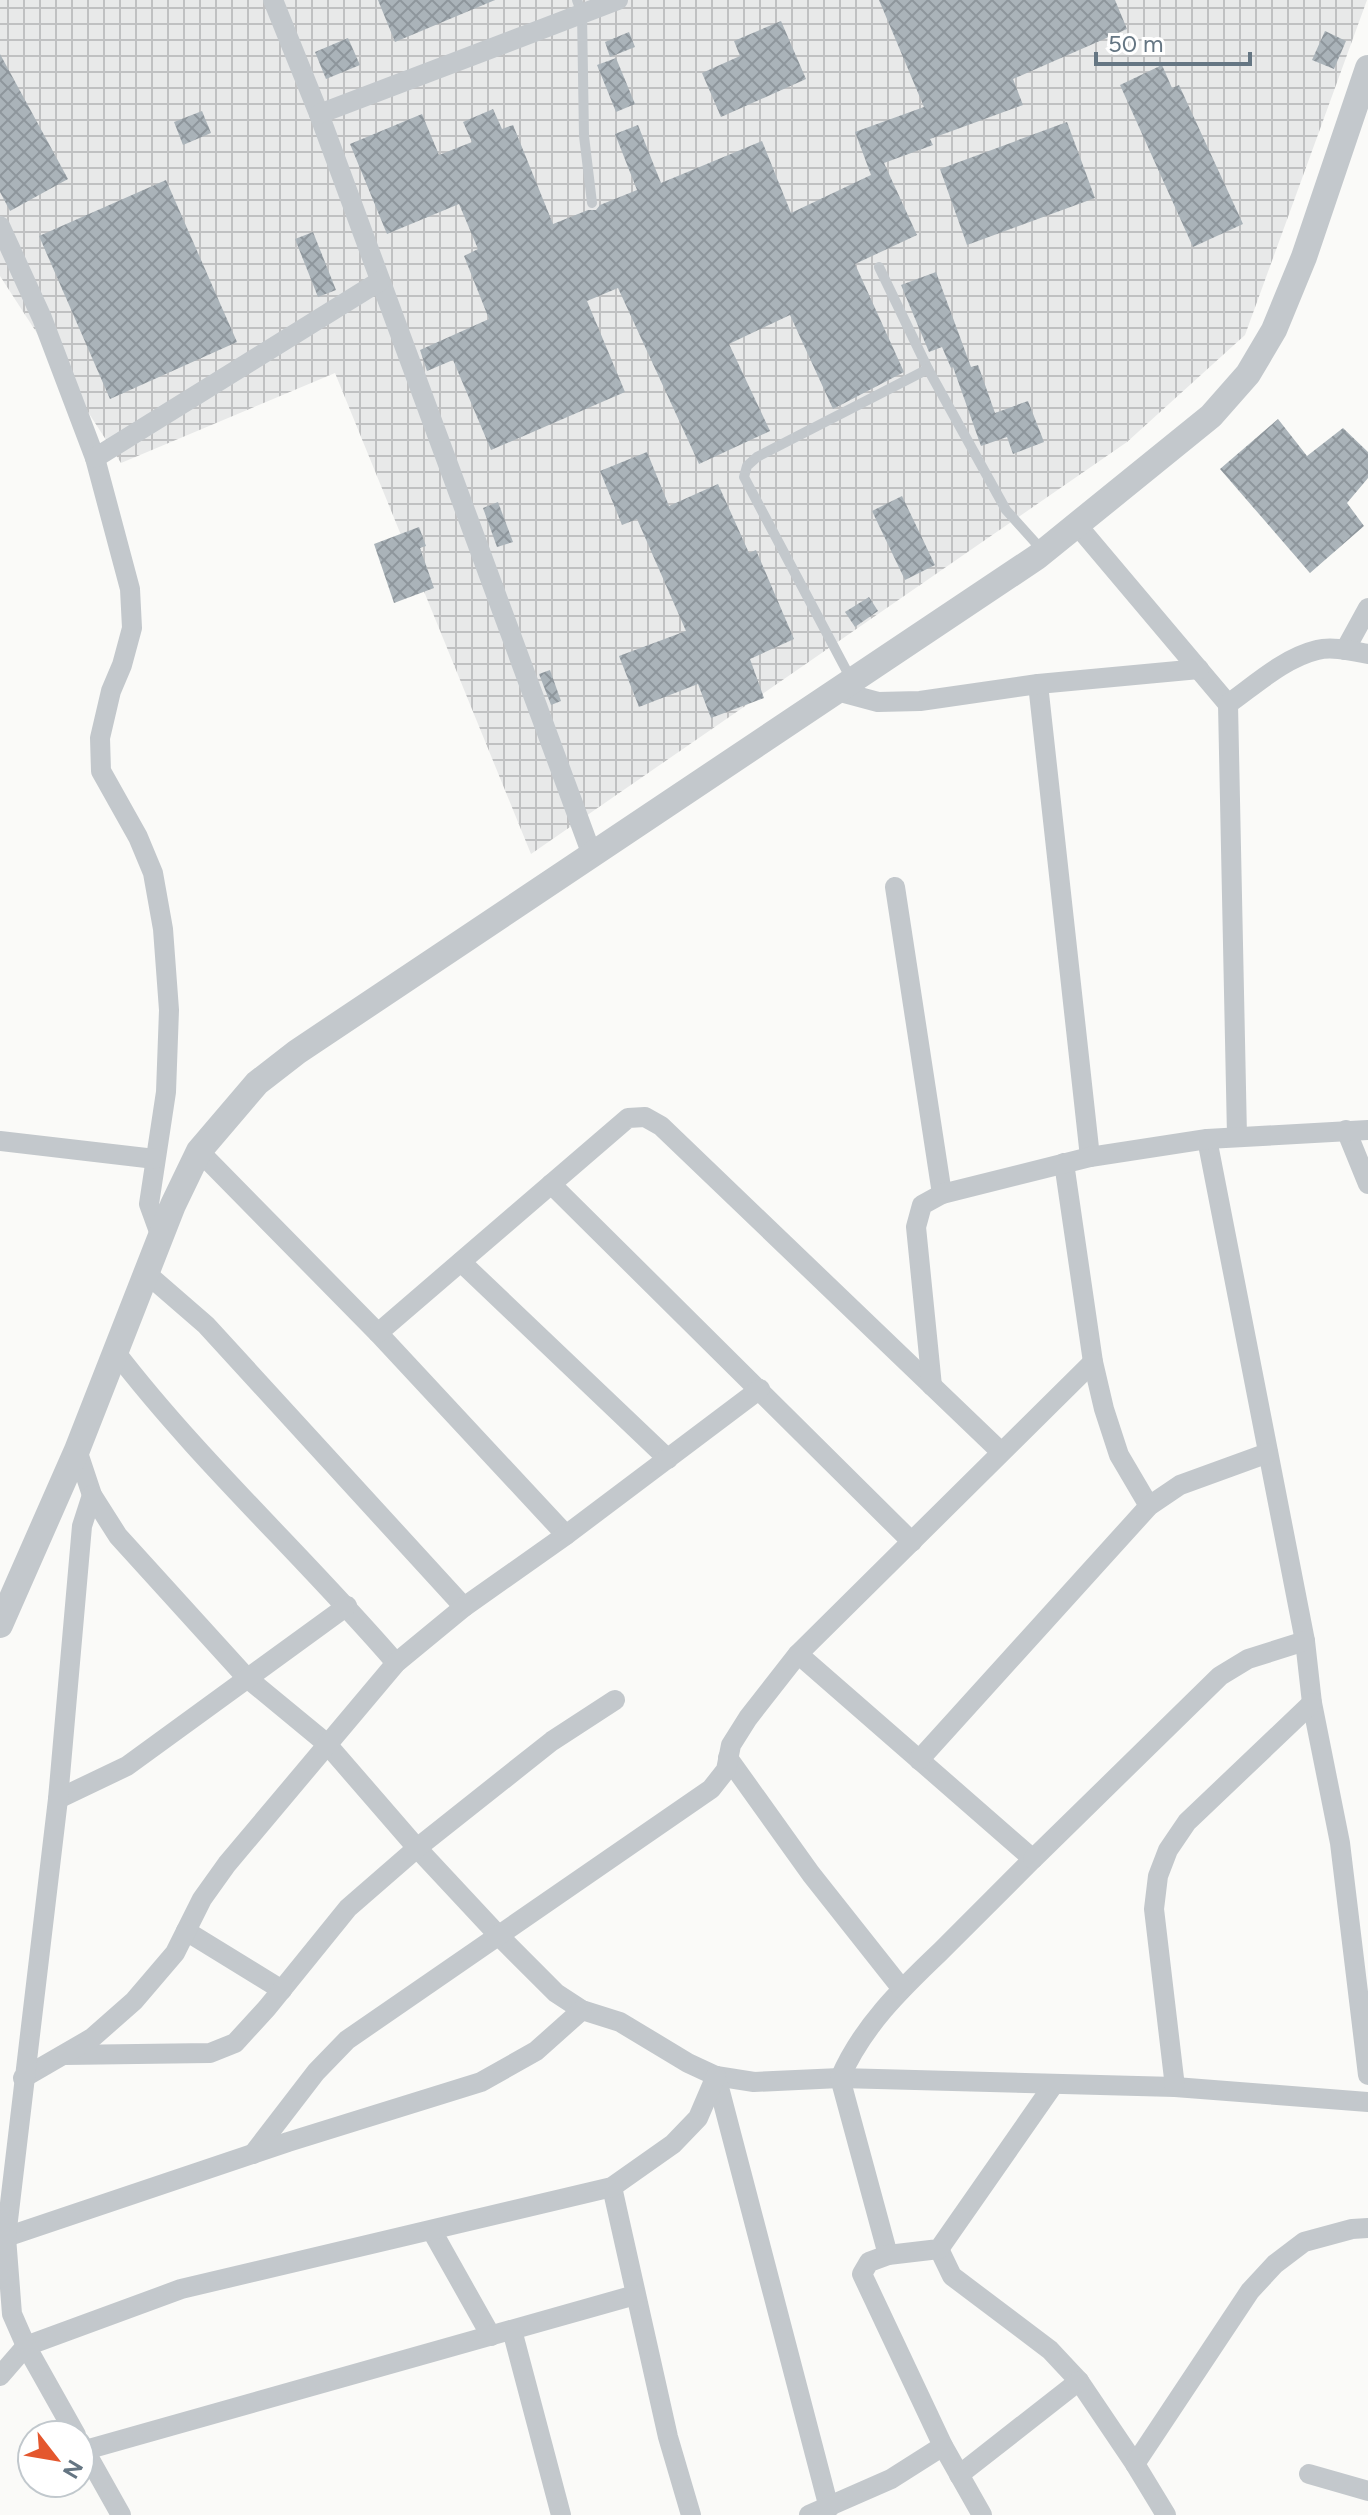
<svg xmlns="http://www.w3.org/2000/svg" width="1368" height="2515" viewBox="0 0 1368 2515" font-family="Figtree,sans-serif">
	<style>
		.industrial { fill: url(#industrial-grid) }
		.building { fill: url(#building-cross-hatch) }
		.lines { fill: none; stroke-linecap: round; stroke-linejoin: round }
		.service { stroke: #c3c8cc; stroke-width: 10 }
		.minor { stroke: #c3c8cc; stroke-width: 20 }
		.tertiary { stroke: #c3c8cc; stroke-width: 26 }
	</style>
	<defs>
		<pattern id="industrial-grid" width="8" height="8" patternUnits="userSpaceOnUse" patternTransform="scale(2)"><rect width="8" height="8" fill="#e8e9e9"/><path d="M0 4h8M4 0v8" fill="none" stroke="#c0c1c2"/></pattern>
		<pattern id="building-cross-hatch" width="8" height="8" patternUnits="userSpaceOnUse" patternTransform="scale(2)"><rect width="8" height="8" fill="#aab3b9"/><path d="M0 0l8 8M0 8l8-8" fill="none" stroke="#8e969c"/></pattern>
	</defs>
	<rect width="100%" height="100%" fill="#fafaf8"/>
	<!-- industrial -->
	<path class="industrial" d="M0,0H1367L1245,335L1127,442L531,854L335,373L121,463L0,276Z"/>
	<!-- building -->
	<g class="building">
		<path d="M378,0H495L395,42Z"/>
		<path d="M879,0H1115L1127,29L1013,79L1023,105L930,139L933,145L884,163L917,235L855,264L904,372L833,409L790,315L729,344L770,431L699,464L618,288L587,301L625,392L491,450L453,360L427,371L420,350L489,319L464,256L478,249L459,204L387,234L350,144L422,114L439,155L472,142L463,122L493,109L502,129L513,125L553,224L588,210H596L600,205L637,190L615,134L638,125L661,183L762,141L791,213L871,175L855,132L924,107Z"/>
		<path d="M781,21L806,79L721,117L702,73L740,56L734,41Z"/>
		<path d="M1325,31L1346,41L1334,69L1312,60Z"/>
		<path d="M629,32L635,47L610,57L605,42Z"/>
		<path d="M348,38L360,65L326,79L315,52Z"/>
		<path d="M0,54L68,179L10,211L0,192Z"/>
		<path d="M616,58L635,104L616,112L597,65Z"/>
		<path d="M1162,65L1172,88L1179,85L1243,224L1193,247L1120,85Z"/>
		<path d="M202,111L211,133L183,145L174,122Z"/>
		<path d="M1067,122L1095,198L967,245L940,169Z"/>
		<path d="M166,180L237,342L110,399L39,236Z"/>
		<path d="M313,232L336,290L318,297L295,239Z"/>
		<path d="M936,272L971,367L978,365L995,413L1028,401L1044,442L1013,454L1007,437L981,446L953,367L951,368L942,347L929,352L901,285Z"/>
		<path d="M1278,419L1307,456L1343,428L1368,452V478L1347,503L1364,526L1310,573L1220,469Z"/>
		<path d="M647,452L669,506L718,484L749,553L756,550L794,639L750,659L764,698L711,718L698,684L639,707L619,656L686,631L637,519L622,525L600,471Z"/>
		<path d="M902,496L935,565L905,580L872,511Z"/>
		<path d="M498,502L513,542L497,547L483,508Z"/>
		<path d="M419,527L426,546L420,548L434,588L394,603L374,544Z"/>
		<path d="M869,597L878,611L855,627L845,612Z"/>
		<path d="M550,670L561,701L551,705L539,674Z"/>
	</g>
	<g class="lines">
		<!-- service -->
		<g class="service">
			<path d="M577,0L582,14L584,136L592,203"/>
			<path d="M879,267L928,369L1006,510L1042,550"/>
			<path d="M851,679L744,477L747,466L757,457L928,369"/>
		</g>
		<!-- minor -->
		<g class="minor">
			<path d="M273,0L319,114L592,855"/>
			<path d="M319,114L618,0"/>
			<path d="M0,226L42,318L95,458L130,589L132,628L122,665L111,691L100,738L101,771L138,837L153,873L163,929L169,1010L166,1092L149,1204L161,1237"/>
			<path d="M95,458L380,281"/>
			<path d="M1077,525L1228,704"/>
			<path d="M1345,650L1368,608"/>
			<path d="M1038,684L1090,1157"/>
			<path d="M837,691L878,702L920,701L1038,684L1199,669"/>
			<path d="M895,887L942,1194"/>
			<path d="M1346,1130L1368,1184"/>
			<path d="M1237,1136L1228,704C1255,685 1284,658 1317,650C1332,646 1352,651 1368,654"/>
			<path d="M1207,1139L1305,1641L1312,1703L1340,1843L1368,2075"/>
			<path d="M0,1141L155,1159"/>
			<path d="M199,1151L378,1333L566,1535"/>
			<path d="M1064,1163L1093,1362L1104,1409L1119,1455L1149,1506"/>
			<path d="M551,1184L912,1542"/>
			<path d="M461,1262L668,1459"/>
			<path d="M146,1273L206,1325L464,1607"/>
			<path d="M378,1333L628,1118L645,1117L661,1126L1000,1451"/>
			<path d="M114,1350C199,1461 305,1557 396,1663"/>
			<path d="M932,1386L916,1227L922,1205L942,1194L1090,1157L1207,1139L1368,1130"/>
			<path d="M77,1450L92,1495L118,1536L246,1677L326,1743L417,1848L500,1937L556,1993L582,2010L620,2022L688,2063L716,2076L754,2082L840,2078L1175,2087L1368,2102"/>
			<path d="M798,1654L1033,1859C1002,1890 971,1921 940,1952C900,1990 862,2027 840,2078L888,2255"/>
			<path d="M728,1758L811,1874L902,1989"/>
			<path d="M919,1760L1149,1506L1180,1485L1268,1453"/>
			<path d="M58,1799L127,1766L347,1606"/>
			<path d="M1033,1859L1220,1676L1248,1659L1305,1641"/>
			<path d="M186,1931L282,1990"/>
			<path d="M64,2055L210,2053L235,2043L267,2008L348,1908L417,1848L552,1741L615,1700"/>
			<path d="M716,2076L829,2508"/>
			<path d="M23,2078L92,2038L134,2001L175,1953L202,1899L227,1864L396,1663L464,1607L566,1535L760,1389"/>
			<path d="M1175,2087L1154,1909L1158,1876L1168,1850L1187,1822L1312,1703"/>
			<path d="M253,2154L316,2072L347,2040L711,1789L726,1770L731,1745L748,1718L798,1654L1093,1362"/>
			<path d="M612,2187L668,2437L691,2515"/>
			<path d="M432,2231L491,2336"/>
			<path d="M6,2237L288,2142L481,2082L536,2051L582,2010"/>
			<path d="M939,2249L952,2276L1050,2350L1079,2381L1135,2464L1166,2515"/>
			<path d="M512,2330L561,2515"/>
			<path d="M0,2376L26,2346L181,2289L612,2187L673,2144L698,2118L716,2076"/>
			<path d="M76,2435L26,2346L12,2314L6,2237L58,1799L82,1526L92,1495"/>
			<path d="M80,2442L121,2515"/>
			<path d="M85,2450L635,2295"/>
			<path d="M1135,2464L1250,2291L1275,2264L1304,2242L1352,2229L1368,2228"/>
			<path d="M1309,2474L1368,2491"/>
			<path d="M959,2475L1079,2381"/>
			<path d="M809,2515L891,2479L943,2446"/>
			<path d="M982,2515L943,2446L862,2274L869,2262L888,2255L939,2249L1054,2084"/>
		</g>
		<!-- tertiary -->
		<path class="tertiary" d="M0,1625L77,1450L173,1205L199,1151L257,1083L297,1052L1037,557L1211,416L1248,374L1274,330L1304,257L1368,68"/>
	</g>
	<!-- north arrow -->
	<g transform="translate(56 2459) rotate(121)"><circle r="38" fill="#ffffff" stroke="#c1c8cd" stroke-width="2"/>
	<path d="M0-6L14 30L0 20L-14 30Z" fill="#e4572e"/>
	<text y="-12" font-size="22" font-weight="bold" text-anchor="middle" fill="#657683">N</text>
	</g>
	<!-- scale -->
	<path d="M1096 52v12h154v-12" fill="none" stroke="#657683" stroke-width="4"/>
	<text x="1108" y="52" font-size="24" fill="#657683" stroke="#ffffff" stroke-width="6" paint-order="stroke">50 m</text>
</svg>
